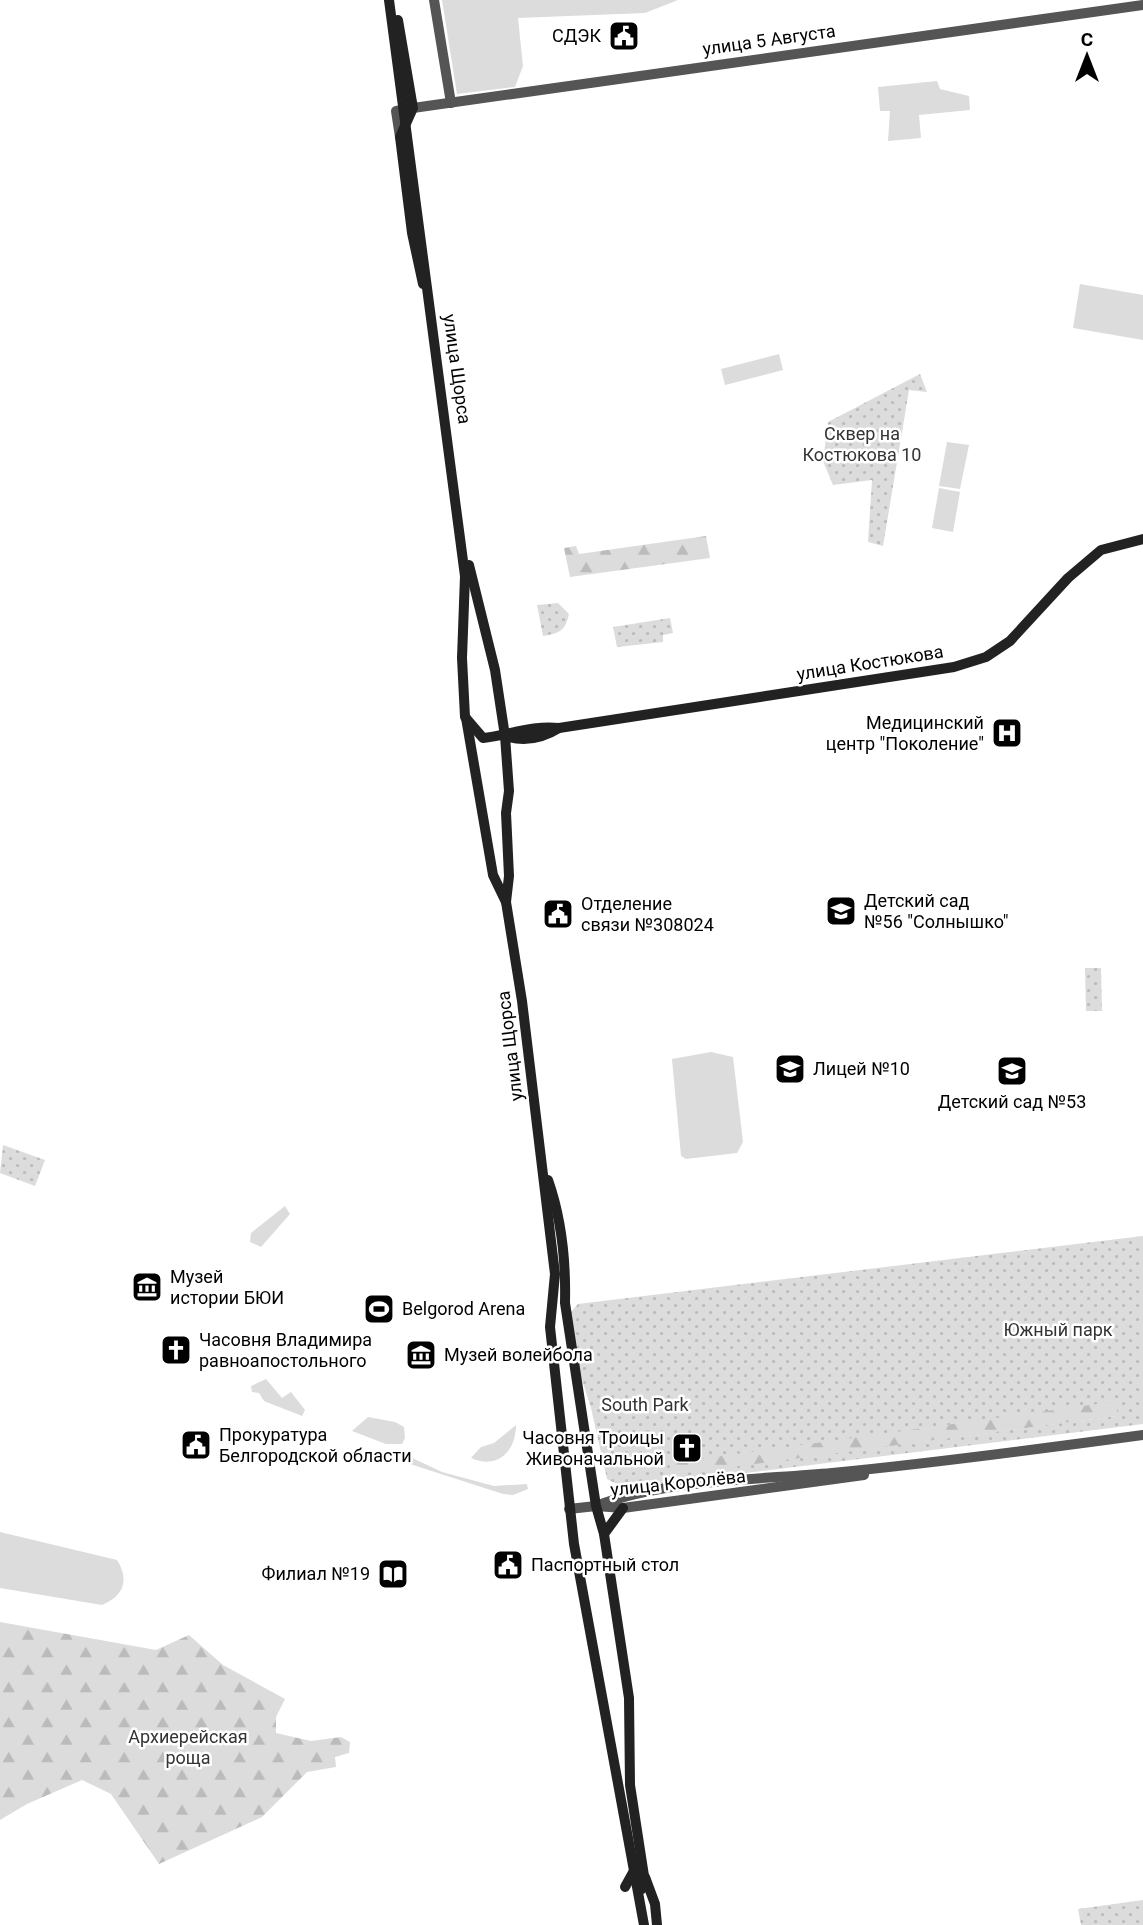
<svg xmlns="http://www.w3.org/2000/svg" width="1143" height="1925" viewBox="0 0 1143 1925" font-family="Roboto,sans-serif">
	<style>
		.grass { fill: #dcdcdc }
		.forest { fill: url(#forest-firs) }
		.park { fill: url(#park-dots); fill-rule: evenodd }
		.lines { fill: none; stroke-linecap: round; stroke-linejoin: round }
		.tertiary { stroke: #555; stroke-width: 10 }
		.secondary { stroke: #222; stroke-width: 10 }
		.labels { text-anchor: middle; stroke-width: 5; stroke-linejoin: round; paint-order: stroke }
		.poi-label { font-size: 18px; fill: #000; stroke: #fff; text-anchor: start }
		.street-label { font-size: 18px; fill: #000; stroke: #fff }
		.park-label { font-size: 18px; fill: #333; stroke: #fff }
	</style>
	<defs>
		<pattern id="forest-firs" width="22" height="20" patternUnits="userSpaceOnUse" patternTransform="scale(1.75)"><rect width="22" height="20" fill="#dcdcdc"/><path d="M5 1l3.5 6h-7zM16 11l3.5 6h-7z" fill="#bbb"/></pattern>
		<pattern id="park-dots" width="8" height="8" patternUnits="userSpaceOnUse" patternTransform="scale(1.75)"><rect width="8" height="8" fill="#dcdcdc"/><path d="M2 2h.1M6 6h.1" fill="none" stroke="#bbb" stroke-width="1.8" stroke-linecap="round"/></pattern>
	</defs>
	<rect width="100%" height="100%" fill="#fff"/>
	<!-- grass -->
	<g class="grass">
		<path d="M442,0H678L645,13L518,18L523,66L515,87L457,94Z"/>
		<path d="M937,81L940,89L969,96L970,110L919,115L921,138L888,141L890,111H880L878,87Z"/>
		<path d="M1080,284L1143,295V340L1073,328Z"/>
		<path d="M779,354L783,370L725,385L721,369Z"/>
		<path d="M947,442L969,445L960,489L939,486Z"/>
		<path d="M939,488L960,492L953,532L932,528Z"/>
		<path d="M711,1052L733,1057L743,1142L737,1153L686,1159L681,1156L672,1059Z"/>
		<path d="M285,1206L290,1214L261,1247L250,1242L251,1233Z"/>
		<path d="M266,1379L282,1398L291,1392L305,1410L302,1416L264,1401L259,1393L252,1392L251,1386Z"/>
		<path d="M368,1417L395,1422L404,1427L405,1438L402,1444H386L352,1431Z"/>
		<path d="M516,1425C516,1451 498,1470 471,1458L481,1447L494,1443Z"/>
		<path d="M410,1457L442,1472L494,1486L527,1484L528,1489L513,1495L503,1494L410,1464Z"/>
		<path d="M0,1532L117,1560C130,1581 123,1596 102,1605L0,1588Z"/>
	</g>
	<!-- forest -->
	<g class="forest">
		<path d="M706,536L710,558L570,577L564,548L576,546L579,554Z"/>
		<path d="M1143,1378L1120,1397L1117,1416L671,1476L667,1453Z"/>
		<path d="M0,1622L156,1650L189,1635L223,1665L285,1699L276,1717V1733L311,1741L341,1737L350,1742L349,1753L335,1757L336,1767L307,1772L262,1817L159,1864L111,1794L82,1780L27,1804L0,1820Z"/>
	</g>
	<!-- park -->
	<g class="park">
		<path d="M920,374L927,392L909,390L883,546L868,542L872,480L833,485L823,461L828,422Z"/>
		<path d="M558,603L569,614C565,631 560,633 543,636L537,605Z"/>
		<path d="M670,618L673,633L663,635V642L617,647L613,627Z"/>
		<path d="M1085,968H1101L1102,1011H1086Z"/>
		<path d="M3,1145L45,1160L35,1186L0,1173Z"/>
		<path d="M1143,1236V1424L624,1488L607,1479L591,1408L578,1367L571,1312L578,1304ZM1119,1401L1116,1416L671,1475L668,1453L671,1463Z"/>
		<path d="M1143,1900V1925H1081L1078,1909Z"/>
	</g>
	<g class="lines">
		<!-- tertiary -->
		<g class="tertiary">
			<path d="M434,0L451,103"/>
			<path d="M413,108L1143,5"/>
			<path d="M400,137L396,111L408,109"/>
			<path d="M596,1506C667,1479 757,1480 832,1473C936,1463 1040,1449 1143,1435"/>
			<path d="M569,1509L596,1506L623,1508L864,1475"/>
		</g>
		<!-- secondary -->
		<g class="secondary">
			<path d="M389,0L465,576L462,658L465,717L483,738C509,735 532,725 559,728L954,667L986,657L1010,641L1068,578L1101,550L1143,539"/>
			<path d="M398,20L413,108L400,137L412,233L423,284"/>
			<path d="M469,565L495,670L505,736L509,791L506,813L509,876L506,902L522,1001L555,1274L550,1327L574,1544L644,1925"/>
			<path d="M466,718L493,875L506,902"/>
			<path d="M505,736C524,742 543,738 559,728"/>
			<path d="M548,1180C562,1220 566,1260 565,1303L596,1506L604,1534"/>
			<path d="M623,1508L604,1534L629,1698L630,1785L644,1876L642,1889"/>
			<path d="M645,1877L655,1904L657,1925"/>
			<path d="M625,1887L635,1869"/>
		</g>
	</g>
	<!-- icons -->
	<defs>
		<g id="civic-square" transform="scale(1.575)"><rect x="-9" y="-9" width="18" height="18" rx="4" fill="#000" stroke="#fff"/><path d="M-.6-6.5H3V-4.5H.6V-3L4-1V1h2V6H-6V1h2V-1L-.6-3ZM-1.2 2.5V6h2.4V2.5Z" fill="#fff"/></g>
		<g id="hospital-square" transform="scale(1.575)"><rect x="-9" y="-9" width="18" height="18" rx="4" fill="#000" stroke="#fff"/><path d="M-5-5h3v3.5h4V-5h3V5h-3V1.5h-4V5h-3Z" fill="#fff"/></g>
		<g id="school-square" transform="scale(1.575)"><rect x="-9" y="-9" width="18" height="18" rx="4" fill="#000" stroke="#fff"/><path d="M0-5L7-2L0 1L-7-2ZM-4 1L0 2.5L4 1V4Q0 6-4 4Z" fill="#fff"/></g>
		<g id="museum-square" transform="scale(1.575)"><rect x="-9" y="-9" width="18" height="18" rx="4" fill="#000" stroke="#fff"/><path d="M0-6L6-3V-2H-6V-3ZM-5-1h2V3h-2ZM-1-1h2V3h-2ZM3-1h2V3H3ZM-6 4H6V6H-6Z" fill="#fff"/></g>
		<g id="stadium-square" transform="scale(1.575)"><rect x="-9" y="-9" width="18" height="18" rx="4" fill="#000" stroke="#fff"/><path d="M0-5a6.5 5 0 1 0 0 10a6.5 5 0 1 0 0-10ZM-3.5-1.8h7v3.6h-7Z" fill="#fff"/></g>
		<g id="church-square" transform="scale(1.575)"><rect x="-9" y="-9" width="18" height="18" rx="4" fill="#000" stroke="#fff"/><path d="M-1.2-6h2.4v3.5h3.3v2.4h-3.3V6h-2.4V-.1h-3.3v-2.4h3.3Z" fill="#fff"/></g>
		<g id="library-square" transform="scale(1.575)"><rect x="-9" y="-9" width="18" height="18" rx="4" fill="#000" stroke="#fff"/><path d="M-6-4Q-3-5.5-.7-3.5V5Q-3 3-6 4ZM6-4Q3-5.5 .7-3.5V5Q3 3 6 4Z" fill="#fff"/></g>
	</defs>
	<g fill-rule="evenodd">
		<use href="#civic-square" x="624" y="36"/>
		<use href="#hospital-square" x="1007" y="733"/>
		<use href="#school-square" x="841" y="911"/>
		<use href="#civic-square" x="558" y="914"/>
		<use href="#school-square" x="790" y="1069"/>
		<use href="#school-square" x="1012" y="1071"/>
		<use href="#museum-square" x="147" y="1287"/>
		<use href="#stadium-square" x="379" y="1309"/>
		<use href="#church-square" x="176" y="1350"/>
		<use href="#museum-square" x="421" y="1355"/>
		<use href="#civic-square" x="196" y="1445"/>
		<use href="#church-square" x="687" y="1448"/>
		<use href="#civic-square" x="508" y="1565"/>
		<use href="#library-square" x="393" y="1574"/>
	</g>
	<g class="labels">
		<!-- poi labels -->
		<g class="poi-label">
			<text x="601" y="42" text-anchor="end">СДЭК</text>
			<text x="984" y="729" text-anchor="end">Медицинский<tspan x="984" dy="21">центр "Поколение"</tspan></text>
			<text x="864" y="907">Детский сад<tspan x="864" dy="21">№56 "Солнышко"</tspan></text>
			<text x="581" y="910">Отделение<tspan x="581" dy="21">связи №308024</tspan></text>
			<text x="813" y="1075">Лицей №10</text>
			<text x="1012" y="1108" text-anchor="middle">Детский сад №53</text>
			<text x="170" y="1283">Музей<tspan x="170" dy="21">истории БЮИ</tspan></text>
			<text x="402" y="1315">Belgorod Arena</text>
			<text x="199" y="1346">Часовня Владимира<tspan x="199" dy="21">равноапостольного</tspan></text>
			<text x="444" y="1361">Музей волейбола</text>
			<text x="219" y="1441">Прокуратура<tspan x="219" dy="21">Белгородской области</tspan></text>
			<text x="664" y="1444" text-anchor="end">Часовня Троицы<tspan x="664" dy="21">Живоначальной</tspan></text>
			<text x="531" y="1571">Паспортный стол</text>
			<text x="370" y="1580" text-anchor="end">Филиал №19</text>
		</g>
		<!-- street labels -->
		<g class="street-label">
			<text transform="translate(769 40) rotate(-8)" y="6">улица 5 Августа</text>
			<text transform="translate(457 369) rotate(82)" y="6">улица Щорса</text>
			<text transform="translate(870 663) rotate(-9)" y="6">улица Костюкова</text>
			<text transform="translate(510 1046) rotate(-97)" y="6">улица Щорса</text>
			<text transform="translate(678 1483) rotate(-6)" y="6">улица Королёва</text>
		</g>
		<!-- park labels -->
		<g class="park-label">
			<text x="862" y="440">Сквер на<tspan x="862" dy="21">Костюкова 10</tspan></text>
			<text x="1058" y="1336">Южный парк</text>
			<text x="645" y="1411">South Park</text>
			<text x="188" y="1743">Архиерейская<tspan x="188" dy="21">роща</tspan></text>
		</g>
	</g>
	<!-- north arrow -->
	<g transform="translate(1087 56)" stroke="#ffffff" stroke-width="5" paint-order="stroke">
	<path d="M0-5L12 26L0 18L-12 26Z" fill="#000000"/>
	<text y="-10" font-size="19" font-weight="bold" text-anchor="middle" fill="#000000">С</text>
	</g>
</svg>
